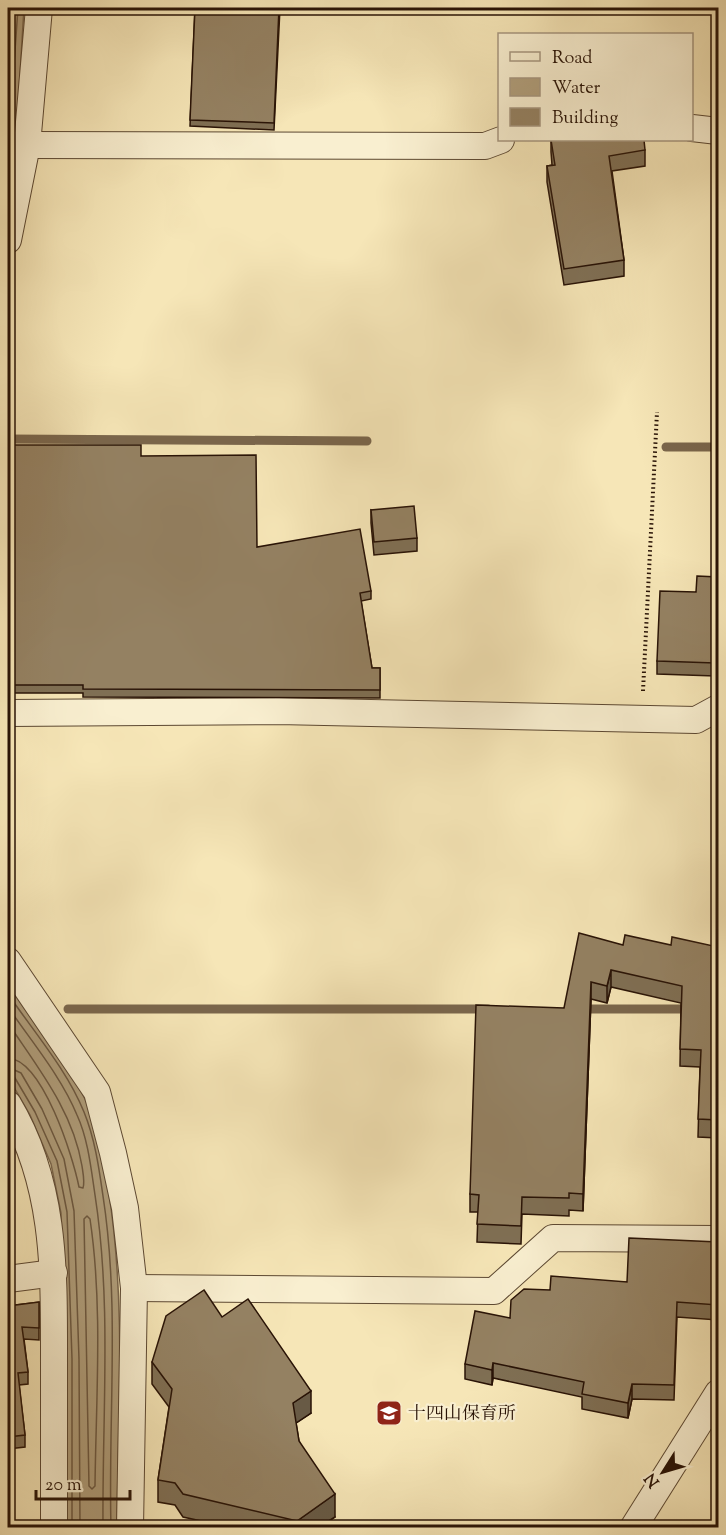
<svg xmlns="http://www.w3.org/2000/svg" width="726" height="1535" viewBox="0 0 726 1535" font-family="'Sorts Mill Goudy','Noto Serif JP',serif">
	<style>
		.water { fill: #b09e7b; stroke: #7a664c; stroke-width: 1.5 }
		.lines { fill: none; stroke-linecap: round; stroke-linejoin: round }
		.shore { stroke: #6c5840; stroke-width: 1.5 }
		.stream { stroke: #7a664c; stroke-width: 9 }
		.minor-casing { stroke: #5c4832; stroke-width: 28 }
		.path { stroke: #291306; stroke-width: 4; stroke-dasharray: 1.5 3; stroke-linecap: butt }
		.minor { stroke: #f9efd0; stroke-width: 26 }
		.wall { fill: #7f6f54; stroke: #291306; stroke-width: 1.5 }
		.shaded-wall { fill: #685a45; stroke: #291306; stroke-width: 1.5 }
		.building { fill: #948162; stroke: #291306; stroke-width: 1.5 }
		.labels { text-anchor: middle; stroke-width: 4.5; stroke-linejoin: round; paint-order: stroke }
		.poi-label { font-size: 18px; fill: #291306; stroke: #f9efd0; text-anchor: start }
	</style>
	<rect width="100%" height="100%" fill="#f6e6b7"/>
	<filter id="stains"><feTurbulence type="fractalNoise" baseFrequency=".00333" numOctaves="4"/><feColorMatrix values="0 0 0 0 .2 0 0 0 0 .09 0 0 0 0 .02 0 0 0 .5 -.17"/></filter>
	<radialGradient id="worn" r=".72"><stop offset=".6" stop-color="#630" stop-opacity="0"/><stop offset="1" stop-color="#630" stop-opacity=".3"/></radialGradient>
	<!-- water -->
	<g class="water">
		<path d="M8,8H24L16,141L8,173Z"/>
		<path d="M8,984C35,1024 71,1065 90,1110C101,1137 104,1166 109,1194C126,1304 118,1417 117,1527H66V1359L61,1213L51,1164L30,1115L8,1077Z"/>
	</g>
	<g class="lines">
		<!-- shore -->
		<g class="shore">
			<path d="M8,149L18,8"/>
			<path d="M8,994C34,1032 67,1070 84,1112C95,1139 99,1168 103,1196C120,1306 108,1417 111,1528"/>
			<path d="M8,1007C31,1041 61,1076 77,1115C88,1139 91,1168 95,1195C112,1305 102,1416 103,1528"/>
			<path d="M8,1023C38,1068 73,1111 82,1166C83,1173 85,1182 83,1188L79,1187C73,1157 43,1060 8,1058"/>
			<path d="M8,1067L21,1073L42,1109L64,1159L74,1211L79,1359L80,1528"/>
			<path d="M8,1075L15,1078L35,1112L57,1161L67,1212L72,1359V1528"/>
			<path d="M87,1216L90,1219C103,1306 96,1398 95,1486L92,1489L89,1486L84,1219Z"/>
		</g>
		<!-- stream -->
		<g class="stream">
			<path d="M8,439L367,441"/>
			<path d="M666,447H718"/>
			<path d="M68,1009H488"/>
			<path d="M580,1009H692"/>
		</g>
		<!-- minor casing -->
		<g class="minor-casing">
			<g id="minor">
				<path d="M692,128L718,131"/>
				<path d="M27,145L485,146L501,140"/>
				<path d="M8,240L27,145L39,8"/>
				<path d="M8,713L278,711L696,720L718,708"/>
				<path d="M8,961L97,1092L113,1153L125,1208L134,1288L130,1528"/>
				<path d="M8,1104C56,1184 54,1272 54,1362C54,1417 54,1472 54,1528"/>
				<path d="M8,1279L54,1273"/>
				<path d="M134,1288L494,1291L553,1238L718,1239"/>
				<path d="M633,1528L718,1393"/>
			</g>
		</g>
		<!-- path -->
		<path class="path" d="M643,691L657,412"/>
		<!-- minor -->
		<use href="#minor" class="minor"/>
	</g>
	<!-- wall -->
	<g class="wall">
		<path d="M195,8H280L274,130L190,126Z"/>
		<path d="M551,140L645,150V166L612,171L624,260V276L564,285L547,182V166L552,165L551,152Z"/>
		<path d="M8,445L141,456L257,547L371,591V599L361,601L372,668H380V698L83,697V693H8Z"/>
		<path d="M371,510L417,538V551L374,555L371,523Z"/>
		<path d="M718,577V614H717L715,676L657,674V661L696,592Z"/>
		<path d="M623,945L718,947V1138L698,1137L700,1067L680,1066L681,1003L611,987L607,1003L591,999L583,1211L569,1210V1216L522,1214L521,1244L477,1242L478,1212H470V1194L564,1008Z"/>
		<path d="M718,1242V1320L677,1317L674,1400L632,1399L628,1418L582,1409V1397L493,1378L492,1385L465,1379V1364L510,1318L550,1290L627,1282Z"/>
		<path d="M39,1302V1340L24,1339L28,1372V1384L19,1385L25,1435V1447L8,1449V1306Z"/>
		<path d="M222,1317L311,1413L296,1423L299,1441L335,1517L319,1527H229L183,1517L175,1505L158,1502V1480L169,1407L152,1384V1362Z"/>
	</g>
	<!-- shaded-wall -->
	<g class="shaded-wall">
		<path d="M611,970V987L607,1003V986Z"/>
		<path d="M591,982V999L583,1211V1194Z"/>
		<path d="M493,1363V1378L492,1385V1370Z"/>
		<path d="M632,1384V1399L628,1418V1403Z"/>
		<path d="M311,1391V1413L293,1425V1403Z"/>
		<path d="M335,1494V1517L319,1527H297V1521Z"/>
	</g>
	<!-- building -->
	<g class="building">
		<path d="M195,8H279L274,123L190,120Z"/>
		<path d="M551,140H644L645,150L609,156L624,260L564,269L547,166L555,165Z"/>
		<path d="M8,445H141V456L256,455L257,547L360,529L371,591L360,593L372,668H380V690L83,689V685H8Z"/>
		<path d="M414,506L417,538L374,542L371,510Z"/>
		<path d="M697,576L718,577V601H717L715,663L657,661L660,591L696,592Z"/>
		<path d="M579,933L623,945L625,935L671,945L672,937L718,947V1120L698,1119L701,1050L680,1049L682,986L611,970L607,986L591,982L583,1194L569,1193V1198L522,1197L521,1226L477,1224L479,1195L470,1194L476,1005L564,1008Z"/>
		<path d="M629,1238L718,1242V1305L677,1302L674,1385L632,1384L628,1403L582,1394L584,1382L493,1363L492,1370L465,1364L475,1311L510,1318L511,1300L524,1289L550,1290L551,1276L627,1282Z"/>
		<path d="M204,1290L222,1317L248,1299L311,1391L293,1403L299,1441L335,1494L297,1521L183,1494L175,1483L158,1480L172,1389L152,1362L166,1316Z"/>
		<path d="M39,1302V1328L22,1327L28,1372L18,1373L25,1435L8,1437V1306Z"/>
		<path d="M718,1502V1527H714L712,1517L716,1505Z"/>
	</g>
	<!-- icons -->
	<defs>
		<g id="school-square" transform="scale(1.35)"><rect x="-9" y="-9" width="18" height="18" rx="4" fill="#8f2418" stroke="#f9efd0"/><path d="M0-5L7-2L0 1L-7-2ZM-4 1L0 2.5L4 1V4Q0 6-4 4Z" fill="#fff"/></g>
	</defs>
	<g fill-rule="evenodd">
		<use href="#school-square" x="389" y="1413"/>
	</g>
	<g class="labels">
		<!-- poi labels -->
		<g class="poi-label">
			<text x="408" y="1419">十四山保育所</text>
		</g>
	</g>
	<!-- margin -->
	<rect width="726" height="1535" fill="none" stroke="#f6e6b7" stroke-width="30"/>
	<rect x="9" y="9" width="708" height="1517" fill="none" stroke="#291306" stroke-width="3"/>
	<rect x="15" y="15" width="696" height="1505" fill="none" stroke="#291306" stroke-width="1.5"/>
	<!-- legend -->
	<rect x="498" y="33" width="195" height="108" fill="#f9efd0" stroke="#a6977f" stroke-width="1.5"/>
	<rect x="510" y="52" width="30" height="9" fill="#f9efd0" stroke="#a6977f" stroke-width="1.5"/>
	<text x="552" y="63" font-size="18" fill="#291306">Road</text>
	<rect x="510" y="78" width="30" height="18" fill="#b09e7b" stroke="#a6977f" stroke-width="1.5"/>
	<text x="552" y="93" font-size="18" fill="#291306">Water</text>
	<rect x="510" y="108" width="30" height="18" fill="#948162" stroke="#a6977f" stroke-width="1.5"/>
	<text x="552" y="123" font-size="18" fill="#291306">Building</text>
	<!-- north arrow -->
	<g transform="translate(663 1472) rotate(233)" stroke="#f9efd0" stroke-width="4.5" paint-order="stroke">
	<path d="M0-4.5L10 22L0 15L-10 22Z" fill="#291306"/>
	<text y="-9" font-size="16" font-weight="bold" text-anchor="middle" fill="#291306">N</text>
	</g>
	<!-- scale -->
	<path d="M36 1490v9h94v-9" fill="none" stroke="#291306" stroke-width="3"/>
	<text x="45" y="1490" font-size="18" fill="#291306" stroke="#f9efd0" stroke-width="4.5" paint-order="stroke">20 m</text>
	<rect width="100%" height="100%" filter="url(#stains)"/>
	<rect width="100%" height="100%" fill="url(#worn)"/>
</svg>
